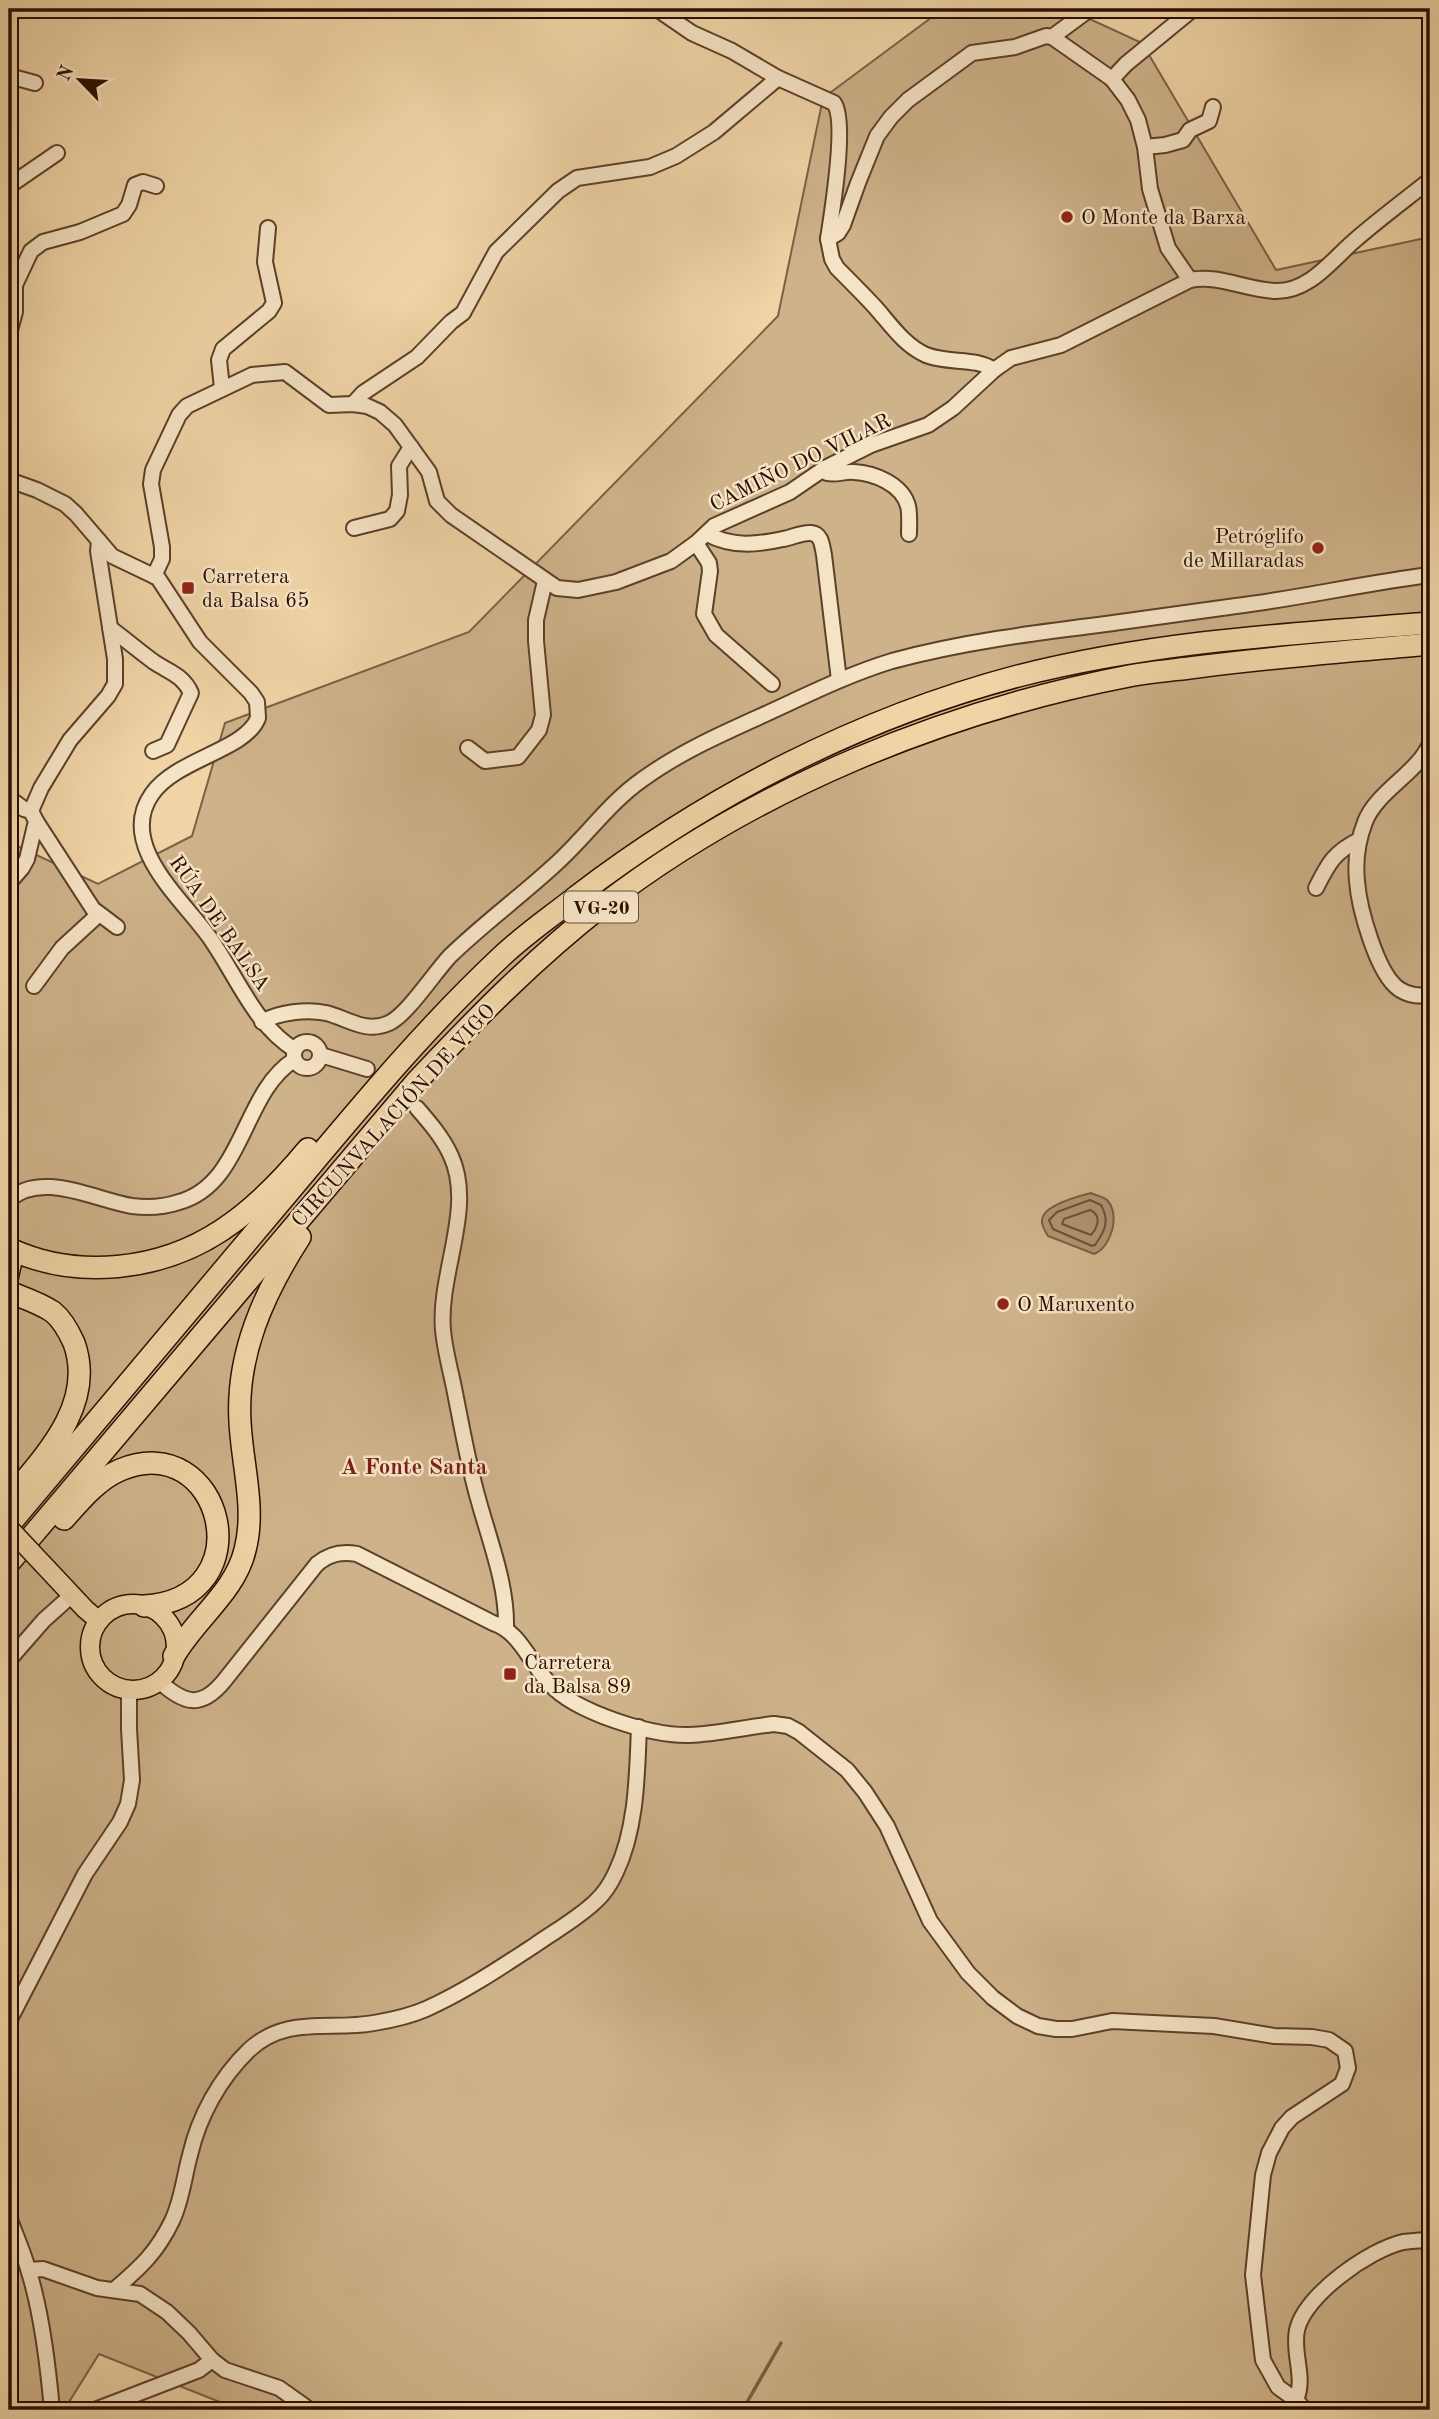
<svg xmlns="http://www.w3.org/2000/svg" width="1439" height="2419" viewBox="0 0 1439 2419" font-family="'Old Standard TT',serif">
	<style>
		.green { fill: #ceb28a; stroke: #7c6045; stroke-width: 2 }
		.water { fill: #ad916e; stroke: #795d42; stroke-width: 2 }
		.lines { fill: none; stroke-linecap: round; stroke-linejoin: round }
		.shore { stroke: #6c5037; stroke-width: 2 }
		.stream { stroke: #795d42; stroke-width: 3.5 }
		.minor-casing { stroke: #5c402a; stroke-width: 18 }
		.major-casing { stroke: #2a0e00; stroke-width: 21 }
		.highway-casing { stroke: #2a0e00; stroke-width: 24 }
		.minor { stroke: #f5e3c5; stroke-width: 14 }
		.major { stroke: #f0d4a6; stroke-width: 18 }
		.highway { stroke: #f0d4a6; stroke-width: 21 }
		.major-bridge-casing { stroke: #2a0e00; stroke-width: 21; stroke-linecap: butt }
		.major-bridge { stroke: #f0d4a6; stroke-width: 18 }
		.poi-dot { fill: #8f2418; stroke: #f5e3c5; stroke-width: 2.5 }
		.labels { text-anchor: middle; stroke-width: 5; stroke-linejoin: round; paint-order: stroke }
		.shield { fill: #f5e3c5; stroke: #674e3b; stroke-width: 2 }
		.shield-label { font-size: 19px; font-weight: bold; fill: #2a0e00 }
		.poi-label { font-size: 21px; fill: #2a0e00; stroke: #f5e3c5; text-anchor: start }
		.street-label { font-size: 21px; fill: #2a0e00; stroke: #f5e3c5 }
		.neighbourhood-label { font-size: 23px; font-weight: bold; fill: #7a1f14; stroke: #f5e3c5 }
	</style>
	<rect width="100%" height="100%" fill="#f0d4a6"/>
	<filter id="stains"><feTurbulence type="fractalNoise" baseFrequency=".00286" numOctaves="4"/><feColorMatrix values="0 0 0 0 .2 0 0 0 0 .09 0 0 0 0 .02 0 0 0 .5 -.17"/></filter>
	<radialGradient id="worn" r=".72"><stop offset=".6" stop-color="#630" stop-opacity="0"/><stop offset="1" stop-color="#630" stop-opacity=".3"/></radialGradient>
	<!-- green -->
	<path class="green" d="M943,9H1068L1142,43L1276,270L1430,237V2410H240L99,2354L64,2410H9V842L98,884L192,836L225,723L469,632L778,316L823,98Z"/>
	<!-- water -->
	<path class="water" d="M1091,1193C1095,1195 1104,1197 1107,1200C1121,1214 1111,1248 1094,1254L1048,1236C1045,1231 1041,1225 1042,1220C1043,1205 1079,1196 1091,1193Z"/>
	<g class="lines">
		<!-- shore -->
		<g class="shore">
			<path d="M1090,1200L1101,1205C1110,1221 1105,1231 1095,1245L1092,1246L1053,1229L1049,1220L1057,1212Z"/>
			<path d="M1090,1210C1102,1215 1098,1227 1091,1235L1062,1224L1064,1219Z"/>
		</g>
		<!-- stream -->
		<path class="stream" d="M740,2410L746,2404L781,2343"/>
		<!-- minor casing -->
		<g class="minor-casing">
			<g id="minor">
				<path d="M657,9L692,33L732,51L778,78L834,103C847,121 832,213 828,239"/>
				<path d="M1052,37L1090,9"/>
				<path d="M9,76L35,83"/>
				<path d="M1112,79L1126,64L1193,9"/>
				<path d="M1145,147L1165,145L1183,140L1190,130L1209,121L1213,107"/>
				<path d="M9,186L57,153"/>
				<path d="M9,334L15,312V285L31,251L43,242L80,232L123,214L129,205L135,185L143,182L156,186"/>
				<path d="M994,370C976,357 949,364 926,355C904,345 891,325 875,307C863,294 850,281 837,268L832,259L828,239L838,233L843,225L858,183L877,136L891,117L908,100L972,53L1015,47L1046,36L1052,37L1112,79L1128,100L1138,120L1145,147L1150,189L1168,248L1190,280"/>
				<path d="M222,388L219,360L223,349L269,311L274,303L265,262L268,228"/>
				<path d="M353,404L363,393L417,357L451,322L463,313L496,252L558,191L577,178L650,167L676,156L714,132L778,78"/>
				<path d="M825,468L827,473C836,475 845,471 854,472C874,473 902,484 908,506C910,514 909,525 909,534"/>
				<path d="M9,480L37,490L65,504L76,514L112,556L158,578L200,642L251,693L257,702L258,718C246,750 176,759 152,794C115,846 187,903 212,941C238,979 255,1025 295,1050"/>
				<path d="M354,528L390,519L397,511L400,495L399,466L411,447"/>
				<path d="M707,534C732,547 756,545 783,539C791,538 802,532 811,533C822,534 822,546 824,555L839,680"/>
				<path d="M696,543L709,563L710,571L704,614L716,635L772,684"/>
				<path d="M154,576L162,559V547L151,484L153,470L179,415L187,406L252,375L285,372L329,405L353,404L367,406L380,412L395,425L429,472L437,501L451,515L557,588L578,590L616,582L671,561L696,543L714,526L790,492L825,468L871,445L928,425L953,408L994,370L1011,358L1061,345L1190,280C1218,274 1246,290 1275,291C1309,292 1331,261 1354,241C1379,219 1405,200 1430,180"/>
				<path d="M110,628C125,639 139,651 154,662C169,672 183,675 191,693L167,745L153,751"/>
				<path d="M1430,744C1427,750 1423,757 1418,762C1402,781 1374,798 1365,822C1358,840 1355,861 1357,881C1359,908 1377,974 1399,989C1409,996 1419,996 1430,995"/>
				<path d="M468,748L485,761L518,757L539,730L543,715L536,641V620L545,581"/>
				<path d="M9,798L24,809L31,811L36,821L27,859L22,868L9,883"/>
				<path d="M31,811L41,788L70,740L108,696L115,684V659L98,551L99,541"/>
				<path d="M36,821L93,909L117,927"/>
				<path d="M1316,888C1328,864 1334,852 1359,840"/>
				<path d="M34,986L62,948L98,915"/>
				<path d="M262,1022C279,1012 307,1009 326,1013C347,1018 366,1034 389,1023C407,1015 434,973 450,956C485,922 524,894 559,861C588,834 611,801 643,779C679,753 719,735 759,717C803,697 846,675 892,661C962,642 1034,633 1106,624C1149,618 1192,612 1236,606C1301,598 1365,583 1430,575"/>
				<circle cx="307" cy="1055" r="13"/>
				<path d="M321,1055L367,1069"/>
				<path d="M417,1108C430,1123 443,1138 451,1156C475,1208 438,1274 443,1330C445,1353 452,1375 456,1398C463,1433 469,1468 479,1502C490,1542 507,1585 506,1627"/>
				<path d="M9,1200C41,1170 95,1200 132,1206C147,1208 164,1207 179,1202C244,1184 242,1093 294,1060"/>
				<path d="M9,1660L44,1620L72,1595"/>
				<path d="M159,1681C184,1704 201,1709 224,1681L317,1564C329,1554 341,1551 357,1554L493,1623C520,1631 531,1665 550,1684C575,1712 651,1736 689,1735C717,1734 746,1727 774,1724L788,1726L799,1732L847,1770L865,1792L887,1826L930,1921L968,1973L993,1998L1017,2016L1038,2026L1056,2029H1072L1112,2021L1214,2026L1274,2036L1312,2037L1329,2040L1345,2051L1348,2068L1342,2084L1292,2117L1282,2128L1269,2153L1263,2175L1253,2275L1263,2360L1278,2387L1296,2400L1305,2410"/>
				<path d="M9,2021L85,1874L120,1822L128,1804L132,1780L129,1729V1689"/>
				<path d="M9,2217C15,2234 23,2251 28,2269C42,2312 48,2365 52,2410"/>
				<path d="M29,2270L43,2269L97,2288L140,2294L167,2312L189,2333L212,2360L225,2370L279,2388L310,2410"/>
				<path d="M115,2289C141,2267 157,2252 172,2221C182,2200 184,2177 190,2155C199,2116 220,2078 249,2050C287,2015 329,2031 374,2023C392,2020 410,2016 426,2009C464,1992 500,1968 535,1945C555,1931 577,1919 595,1902C604,1894 611,1883 616,1872C637,1828 637,1774 639,1727"/>
				<path d="M1296,2400C1306,2377 1292,2354 1297,2330C1305,2295 1369,2250 1403,2242C1412,2241 1421,2240 1430,2240"/>
				<path d="M95,2410L199,2370L212,2360"/>
			</g>
		</g>
		<!-- major casing -->
		<g class="major-casing">
			<g id="major">
				<path d="M9,1247L12,1263L9,1277"/>
				<path d="M55,1577L85,1609L99,1621"/>
				<circle cx="133" cy="1647" r="43"/>
			</g>
		</g>
		<!-- highway casing -->
		<g class="highway-casing">
			<g id="highway">
				<path d="M10,1249C77,1280 160,1271 222,1230C254,1209 284,1178 308,1149"/>
				<path d="M9,1292C24,1298 40,1303 53,1312C63,1320 69,1332 74,1343C96,1404 45,1456 9,1499"/>
				<path d="M64,1519C80,1501 97,1480 120,1470C222,1427 266,1599 144,1606"/>
				<path d="M9,1525C102,1415 195,1304 288,1193C356,1112 424,1029 501,957C525,934 552,916 577,896C708,796 859,718 1018,676C1156,641 1290,634 1430,623"/>
				<path d="M9,1563L416,1082C475,1019 535,958 603,905C754,789 942,712 1129,676C1151,672 1174,670 1197,667C1274,657 1352,651 1430,644"/>
				<path d="M174,1656C196,1618 235,1592 245,1550C256,1509 242,1464 240,1422C236,1354 264,1293 300,1237"/>
			</g>
		</g>
		<!-- minor -->
		<use href="#minor" class="minor"/>
		<!-- major -->
		<use href="#major" class="major"/>
		<!-- highway -->
		<use href="#highway" class="highway"/>
		<!-- major-bridge casing -->
		<g class="major-bridge-casing">
			<path id="major-bridge" d="M9,1528L55,1577"/>
		</g>
		<!-- major-bridge -->
		<use href="#major-bridge" class="major-bridge"/>
	</g>
	<!-- markers -->
	<g class="poi-dot">
		<circle cx="1067" cy="217" r="7"/>
		<circle cx="1318" cy="548" r="7"/>
		<rect x="181" y="581" width="14" height="14" rx="3.5"/>
		<circle cx="1003" cy="1304" r="7"/>
		<rect x="503" y="1667" width="14" height="14" rx="3.5"/>
	</g>
	<g class="labels">
		<!-- shield labels -->
		<rect class="shield" x="564" y="891.5" width="74" height="31" rx="5"/>
		<g class="shield-label">
			<text x="601" y="914">VG-20</text>
		</g>
		<!-- poi labels -->
		<g class="poi-label">
			<text x="1081" y="224">O Monte da Barxa</text>
			<text x="1304" y="543" text-anchor="end">Petróglifo<tspan x="1304" dy="24">de Millaradas</tspan></text>
			<text x="202" y="583">Carretera<tspan x="202" dy="24">da Balsa 65</tspan></text>
			<text x="1017" y="1311">O Maruxento</text>
			<text x="524" y="1669">Carretera<tspan x="524" dy="24">da Balsa 89</tspan></text>
		</g>
		<!-- street labels -->
		<g class="street-label">
			<text transform="translate(800 462) rotate(-26)" y="7">CAMIÑO DO VILAR</text>
			<text transform="translate(220 923) rotate(55)" y="7">RÚA DE BALSA</text>
			<text transform="translate(393 1115) rotate(-48)" y="7">CIRCUNVALACIÓN DE VIGO</text>
		</g>
		<!-- neighbourhood labels -->
		<g class="neighbourhood-label">
			<text x="414" y="1474">A Fonte Santa</text>
		</g>
	</g>
	<!-- margin -->
	<rect width="1439" height="2419" fill="none" stroke="#f0d4a6" stroke-width="35"/>
	<rect x="10" y="10" width="1418" height="2398" fill="none" stroke="#2a0e00" stroke-width="3.5"/>
	<rect x="18" y="18" width="1404" height="2384" fill="none" stroke="#2a0e00" stroke-width="2"/>
	<!-- north arrow -->
	<g transform="translate(80 80) rotate(295)" stroke="#f5e3c5" stroke-width="5" paint-order="stroke">
	<path d="M0-5L12 26L0 18L-12 26Z" fill="#2a0e00"/>
	<text y="-10" font-size="19" font-weight="bold" text-anchor="middle" fill="#2a0e00">N</text>
	</g>
	<rect width="100%" height="100%" filter="url(#stains)"/>
	<rect width="100%" height="100%" fill="url(#worn)"/>
</svg>
